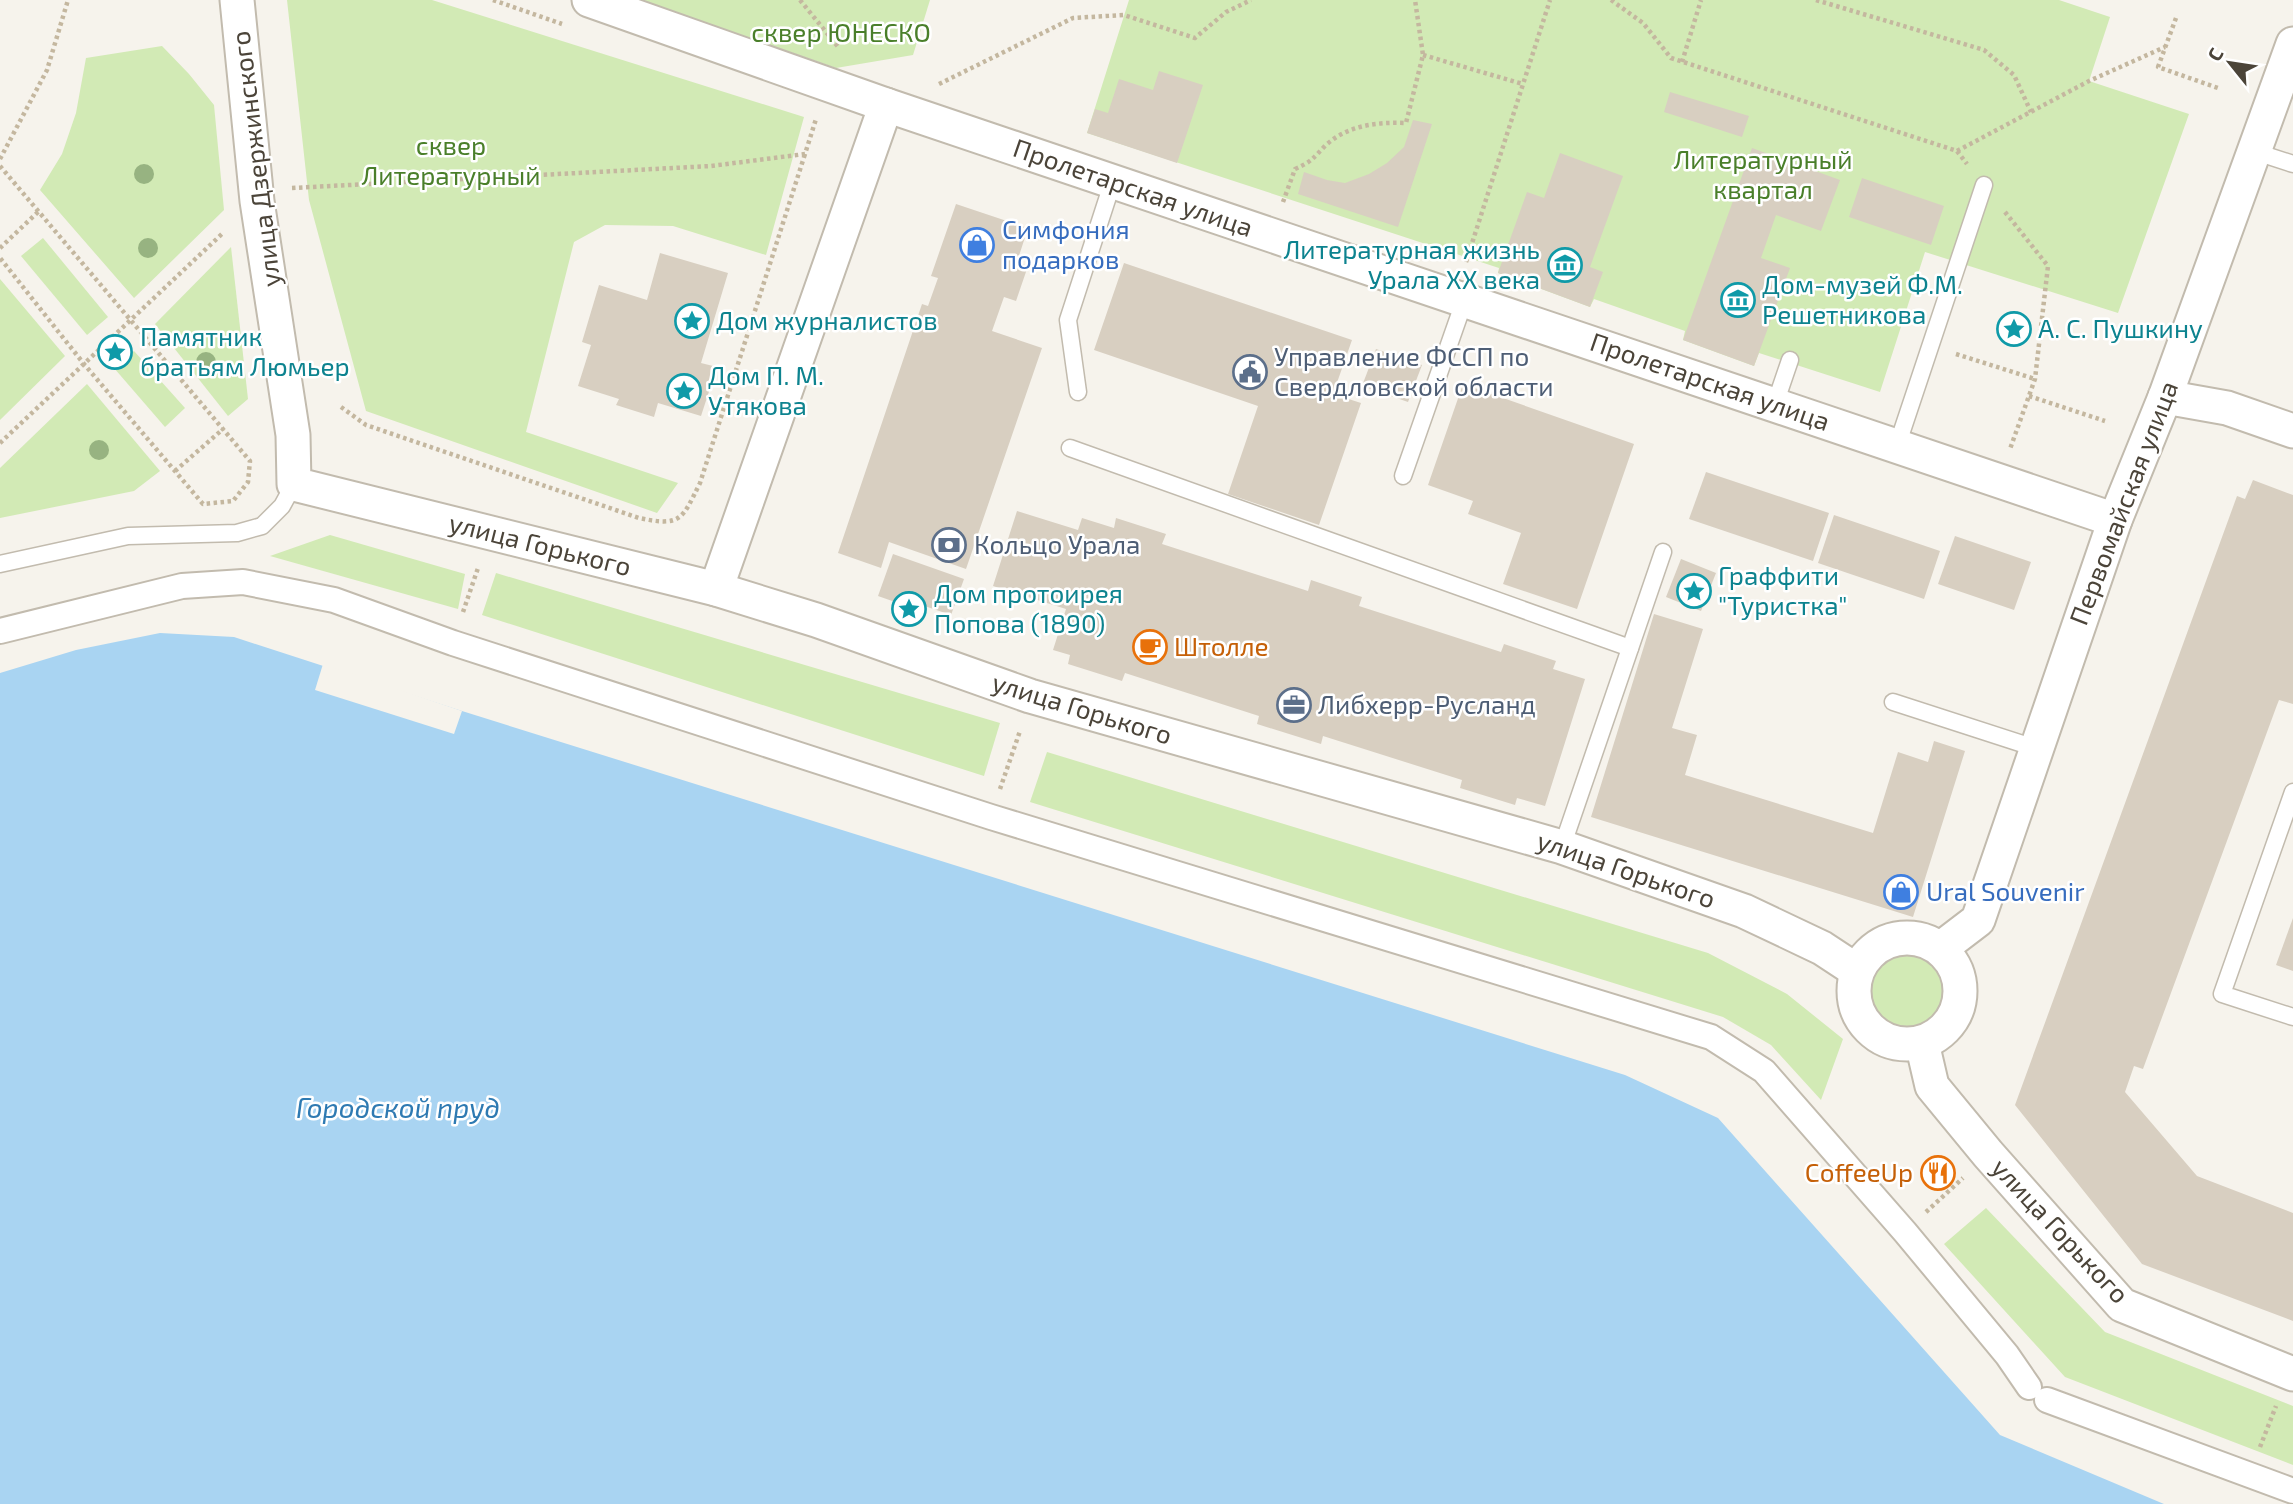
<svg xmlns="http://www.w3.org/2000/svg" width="2293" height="1504" viewBox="0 0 2293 1504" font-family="'Exo 2',sans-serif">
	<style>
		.green { fill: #d2eab5 }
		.water { fill: #a9d4f2 }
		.pier { fill: #f6f3ec }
		.building { fill: #d8cfc1 }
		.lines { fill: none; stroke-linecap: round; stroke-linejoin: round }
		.service-casing { stroke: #c2bbae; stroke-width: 19 }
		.pedestrian-casing { stroke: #c2bbae; stroke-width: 28 }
		.minor-casing { stroke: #c2bbae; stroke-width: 37 }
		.path { stroke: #c4b79f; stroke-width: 4.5; stroke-dasharray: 3.5 3.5; stroke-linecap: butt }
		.service { stroke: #fff; stroke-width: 16 }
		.pedestrian { stroke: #fff; stroke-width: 24 }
		.minor { stroke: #fff; stroke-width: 33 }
		.tree { fill: #97b381 }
		.labels { text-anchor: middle; stroke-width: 5; stroke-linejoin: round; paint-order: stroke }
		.park-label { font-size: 26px; fill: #4a7f2a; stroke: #fff }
		.street-label { font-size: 26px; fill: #4b4439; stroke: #fff }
		.shop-label { font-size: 26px; fill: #366cbe; stroke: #fff; text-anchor: start }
		.culture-label { font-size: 26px; fill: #0d838f; stroke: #fff; text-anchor: start }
		.service-label { font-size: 26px; fill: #4e5e75; stroke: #fff; text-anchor: start }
		.food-label { font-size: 26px; fill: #c56008; stroke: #fff; text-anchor: start }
		.water-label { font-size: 28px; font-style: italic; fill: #2e7ab2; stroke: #fff }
	</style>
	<rect width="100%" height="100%" fill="#f6f3ec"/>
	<!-- green -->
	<g class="green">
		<path d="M287,0H432L804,117L766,255L673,226L605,225L574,242L526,432L678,483L657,513L366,411L309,200Z"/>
		<path d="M641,0H930L913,55L836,68Z"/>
		<path d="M1129,0H2059L2110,17L2089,81L2189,114L2118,313L1925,252L1880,392L1759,353L1754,366L1683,340L1685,331L1594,299L1590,307L1498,273L1499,268L1087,133Z"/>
		<path d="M162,46L189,74L214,105L224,210L134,298L40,190L62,154L76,113L86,58Z"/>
		<path d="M43,238L108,317L87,335L21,256Z"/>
		<path d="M231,247L248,399L228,416L155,324Z"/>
		<path d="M0,279L65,356L0,420Z"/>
		<path d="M134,351L185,408L165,427L114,368Z"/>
		<path d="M87,384L160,471L134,491L0,518V468Z"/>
		<path d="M330,535L465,574L458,609L270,556Z"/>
		<path d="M496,573L1000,723L984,776L482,615Z"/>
		<path d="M1047,752L1708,953L1787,994L1843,1039L1821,1100L1771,1045L1723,1017L1030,802Z"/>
		<circle cx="1907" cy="990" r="43"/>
		<path d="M1986,1208L2105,1332L2293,1406V1465L2065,1377L1944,1244Z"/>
	</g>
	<!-- water -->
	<path class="water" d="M160,633L234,637L462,711L1625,1075L1718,1118L2000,1435L2164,1504H0V673L76,650Z"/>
	<!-- pier -->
	<path class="pier" d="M323,664L462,711L454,734L315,690Z"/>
	<!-- building -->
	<g class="building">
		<path d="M1159,71L1203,85L1177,163L1087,133L1095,109L1108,113L1119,79L1153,90Z"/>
		<path d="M1670,92L1749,116L1742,137L1664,112Z"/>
		<path d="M1413,120L1432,124L1398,227L1298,194L1304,172L1327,180L1345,183L1369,174L1387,163L1404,147Z"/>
		<path d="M1752,148L1840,180L1821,231L1776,215L1761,258L1790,268L1754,366L1683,340Z"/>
		<path d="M1560,153L1623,176L1590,267L1603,272L1590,307L1498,273L1527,192L1544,198Z"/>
		<path d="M1862,178L1944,206L1931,245L1849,217Z"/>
		<path d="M956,204L1028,228L1017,262L1028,266L1016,301L1004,297L992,331L1042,348L966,569L889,542L881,568L838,553L922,304L928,306L938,278L931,276Z"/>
		<path d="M660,253L728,273L701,363L717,367L701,416L658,403L654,417L616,405L619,399L578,386L591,345L582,342L599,285L647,300Z"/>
		<path d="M1124,263L1352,340L1333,394L1361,403L1319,525L1228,494L1258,406L1094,350Z"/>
		<path d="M1376,349L1422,365L1408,402L1362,386Z"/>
		<path d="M1463,384L1634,444L1577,609L1503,584L1521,533L1468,514L1473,501L1428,485Z"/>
		<path d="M1706,472L1829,513L1813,561L1689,519Z"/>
		<path d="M2253,480L2293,495V704L2279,700L2277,705L2143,1069L2134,1066L2125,1092L2197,1176L2293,1213V1321L2142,1264L2015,1105L2237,496L2245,499Z"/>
		<path d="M1017,511L1078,530L1082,518L1114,528L1116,518L1166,534L1162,544L1308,591L1311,580L1362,597L1359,606L1501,652L1504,644L1556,661L1553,669L1585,679L1545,806L1517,798L1515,805L1460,788L1462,780L1323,736L1321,744L1257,724L1259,716L1125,673L1122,681L1068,664L1070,655L1053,650L1066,609L993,586Z"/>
		<path d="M1834,515L1940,551L1924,599L1818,563Z"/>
		<path d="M1955,536L2031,562L2014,610L1938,584Z"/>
		<path d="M893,554L964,579L951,615L898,597L895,602L878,596Z"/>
		<path d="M1681,559L1716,573L1701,611L1666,597Z"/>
		<path d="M1654,614L1703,629L1672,728L1697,735L1685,775L1873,833L1898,752L1928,762L1934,741L1965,751L1913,917L1591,817Z"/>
		<path d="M2293,918V971L2276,965Z"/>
	</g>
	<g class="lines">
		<!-- service casing -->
		<g class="service-casing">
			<g id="service">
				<path d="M2253,151L2293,164"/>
				<path d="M1078,392L1068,320L1113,181"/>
				<path d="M1775,404L1790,360"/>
				<path d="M1897,446L1984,185"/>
				<path d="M1070,448L1630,648"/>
				<path d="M1403,476L1465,299"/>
				<path d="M0,564L128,536L237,533L262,526L282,506L294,484"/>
				<path d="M1893,702L2035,748"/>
				<path d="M2293,792L2222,994L2293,1017"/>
				<path d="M1562,847L1663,552"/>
			</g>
		</g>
		<!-- pedestrian casing -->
		<g class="pedestrian-casing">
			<g id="pedestrian">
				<path d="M0,631L182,586L243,582L334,600L453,643L991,817L1711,1037L1764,1071L1905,1232L2007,1355L2029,1387"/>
				<path d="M2047,1400L2293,1491"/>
			</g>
		</g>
		<!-- minor casing -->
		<g class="minor-casing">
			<g id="minor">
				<path d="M237,0L257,201L293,435L294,484L716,589L816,620L1030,696L1562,847L1744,911L1822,948L1857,971"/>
				<path d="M589,0L886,105L2115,520"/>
				<path d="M2165,397L2227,408L2293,431"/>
				<path d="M716,589L886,105"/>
				<circle cx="1907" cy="991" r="53"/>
				<path d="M1940,949L1978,920L2115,520L2165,397L2293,44"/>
				<path d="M1922,1043L1932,1086L1988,1154L2122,1305L2293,1374"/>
			</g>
		</g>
		<!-- path -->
		<g class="path">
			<path d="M493,0L562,24"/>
			<path d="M800,0L839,48"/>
			<path d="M1611,0L1643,23L1671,58L1957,151L1967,164"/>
			<path d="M1816,0L1984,50L2014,75L2031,112"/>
			<path d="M2176,18L2158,67L2218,88"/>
			<path d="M1423,55L1523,84"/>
			<path d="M1682,62L1701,0"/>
			<path d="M939,84L1073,18L1124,15L1195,38L1226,12L1251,0"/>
			<path d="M1957,151L2089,81L2165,47"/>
			<path d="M0,159L47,70L68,0"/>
			<path d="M0,166L250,461L248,482L233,501L203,504L84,364L0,258"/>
			<path d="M292,188L711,166L805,154L816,119"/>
			<path d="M1283,202L1295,169C1313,161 1313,158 1326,145C1348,125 1377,122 1406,123L1423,55L1415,0"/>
			<path d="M2005,212L2048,266L2035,379L2010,449"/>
			<path d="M0,248L39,211"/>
			<path d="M1466,262L1550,0"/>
			<path d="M1956,354L2035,379"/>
			<path d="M2029,396L2105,421"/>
			<path d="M341,407L366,425L639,518C682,527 682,519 700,483L805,154"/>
			<path d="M0,443L224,232"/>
			<path d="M175,471L223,429"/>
			<path d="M463,612L478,568"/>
			<path d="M1000,789L1020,731"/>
			<path d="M1926,1212L1963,1178"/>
			<path d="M2260,1447L2276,1406"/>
		</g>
		<!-- service -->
		<use href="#service" class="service"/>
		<!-- pedestrian -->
		<use href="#pedestrian" class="pedestrian"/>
		<!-- minor -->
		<use href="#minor" class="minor"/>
	</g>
	<!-- trees -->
	<g class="tree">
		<circle cx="144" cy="174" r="10"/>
		<circle cx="148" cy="248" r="10"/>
		<circle cx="206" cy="362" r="10"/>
		<circle cx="99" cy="450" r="10"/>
	</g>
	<!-- icons -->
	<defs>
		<g id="shop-ring" transform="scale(1.75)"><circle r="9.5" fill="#fff" stroke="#3f7fe0" stroke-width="1.5"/><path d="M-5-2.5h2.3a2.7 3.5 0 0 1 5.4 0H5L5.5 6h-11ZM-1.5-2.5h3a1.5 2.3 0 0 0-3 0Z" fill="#3f7fe0"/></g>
		<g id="museum-ring" transform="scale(1.75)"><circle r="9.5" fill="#fff" stroke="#0f9aa8" stroke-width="1.5"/><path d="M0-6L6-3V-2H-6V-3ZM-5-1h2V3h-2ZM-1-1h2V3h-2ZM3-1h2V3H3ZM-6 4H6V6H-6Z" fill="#0f9aa8"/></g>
		<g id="sight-ring" transform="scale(1.75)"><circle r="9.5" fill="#fff" stroke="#0f9aa8" stroke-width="1.5"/><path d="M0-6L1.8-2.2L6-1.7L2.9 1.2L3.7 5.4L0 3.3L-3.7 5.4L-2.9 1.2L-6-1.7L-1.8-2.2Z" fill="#0f9aa8"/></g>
		<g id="civic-ring" transform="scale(1.75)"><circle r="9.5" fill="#fff" stroke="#5c6f8a" stroke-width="1.5"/><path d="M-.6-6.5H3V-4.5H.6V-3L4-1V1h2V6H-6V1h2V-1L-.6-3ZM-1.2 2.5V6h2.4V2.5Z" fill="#5c6f8a"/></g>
		<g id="bank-ring" transform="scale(1.75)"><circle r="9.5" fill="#fff" stroke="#5c6f8a" stroke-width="1.5"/><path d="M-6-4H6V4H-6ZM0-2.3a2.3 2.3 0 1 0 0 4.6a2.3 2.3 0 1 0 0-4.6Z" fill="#5c6f8a"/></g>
		<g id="cafe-ring" transform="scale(1.75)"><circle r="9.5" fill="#fff" stroke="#e8710a" stroke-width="1.5"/><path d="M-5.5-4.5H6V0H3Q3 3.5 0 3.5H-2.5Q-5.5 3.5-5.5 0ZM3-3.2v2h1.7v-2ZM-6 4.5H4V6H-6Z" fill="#e8710a"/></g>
		<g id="office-ring" transform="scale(1.75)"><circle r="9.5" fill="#fff" stroke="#5c6f8a" stroke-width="1.5"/><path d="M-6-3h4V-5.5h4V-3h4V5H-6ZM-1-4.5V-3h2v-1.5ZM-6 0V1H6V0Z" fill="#5c6f8a"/></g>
		<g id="restaurant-ring" transform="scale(1.75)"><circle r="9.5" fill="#fff" stroke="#e8710a" stroke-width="1.5"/><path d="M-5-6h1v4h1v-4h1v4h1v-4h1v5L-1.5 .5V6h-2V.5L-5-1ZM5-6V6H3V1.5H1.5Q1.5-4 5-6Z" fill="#e8710a"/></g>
	</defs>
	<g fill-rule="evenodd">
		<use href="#shop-ring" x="977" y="245"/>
		<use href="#museum-ring" x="1565" y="265"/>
		<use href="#museum-ring" x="1738" y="300"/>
		<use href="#sight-ring" x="692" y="321"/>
		<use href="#sight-ring" x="2014" y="329"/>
		<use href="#sight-ring" x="115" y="352"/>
		<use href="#civic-ring" x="1250" y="372"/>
		<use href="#sight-ring" x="684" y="391"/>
		<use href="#bank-ring" x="949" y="545"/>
		<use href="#sight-ring" x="1694" y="591"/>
		<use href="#sight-ring" x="909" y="609"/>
		<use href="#cafe-ring" x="1150" y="647"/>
		<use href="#office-ring" x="1294" y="705"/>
		<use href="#shop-ring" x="1901" y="892"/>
		<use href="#restaurant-ring" x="1938" y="1173"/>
	</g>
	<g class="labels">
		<!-- park labels -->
		<g class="park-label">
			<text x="841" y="42">сквер ЮНЕСКО</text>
			<text x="451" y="155">сквер<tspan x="451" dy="30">Литературный</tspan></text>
			<text x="1763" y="169">Литературный<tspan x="1763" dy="30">квартал</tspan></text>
		</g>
		<!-- street labels -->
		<g class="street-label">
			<text transform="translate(256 159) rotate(-97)" y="9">улица Дзержинского</text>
			<text transform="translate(1133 188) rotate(19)" y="9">Пролетарская улица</text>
			<text transform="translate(1710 382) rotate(19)" y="9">Пролетарская улица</text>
			<text transform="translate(2124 503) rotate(-69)" y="9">Первомайская улица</text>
			<text transform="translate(540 545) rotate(14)" y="9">улица Горького</text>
			<text transform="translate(1082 709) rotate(17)" y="9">улица Горького</text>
			<text transform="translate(1626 870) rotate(19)" y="9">улица Горького</text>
			<text transform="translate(2060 1231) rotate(47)" y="9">улица Горького</text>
		</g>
		<!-- shop labels -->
		<g class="shop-label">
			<text x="1002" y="239">Симфония<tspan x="1002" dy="30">подарков</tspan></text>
			<text x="1926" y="901">Ural Souvenir</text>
		</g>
		<!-- culture labels -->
		<g class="culture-label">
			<text x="1540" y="259" text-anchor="end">Литературная жизнь<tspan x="1540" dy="30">Урала XX века</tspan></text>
			<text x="1762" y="294">Дом-музей Ф.М.<tspan x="1762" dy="30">Решетникова</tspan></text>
			<text x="716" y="330">Дом журналистов</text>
			<text x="2038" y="338">А. С. Пушкину</text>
			<text x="140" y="346">Памятник<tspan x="140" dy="30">братьям Люмьер</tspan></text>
			<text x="708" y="385">Дом П. М.<tspan x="708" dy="30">Утякова</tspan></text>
			<text x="1718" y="585">Граффити<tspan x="1718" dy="30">"Туристка"</tspan></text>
			<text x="934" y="603">Дом протоирея<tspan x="934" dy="30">Попова (1890)</tspan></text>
		</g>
		<!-- service labels -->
		<g class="service-label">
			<text x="1274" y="366">Управление ФССП по<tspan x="1274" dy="30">Свердловской области</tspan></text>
			<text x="974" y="554">Кольцо Урала</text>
			<text x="1318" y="714">Либхерр-Русланд</text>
		</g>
		<!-- food labels -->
		<g class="food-label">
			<text x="1174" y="656">Штолле</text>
			<text x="1913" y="1182" text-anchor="end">CoffeeUp</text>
		</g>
		<!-- water labels -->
		<g class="water-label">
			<text x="398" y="1118">Городской пруд</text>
		</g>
	</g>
	<!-- north arrow -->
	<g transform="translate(2230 63) rotate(300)" stroke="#ffffff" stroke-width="5" paint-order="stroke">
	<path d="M0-5L12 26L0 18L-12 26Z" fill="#4b4439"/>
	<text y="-10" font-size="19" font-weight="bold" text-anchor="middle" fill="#4b4439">С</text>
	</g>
</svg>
